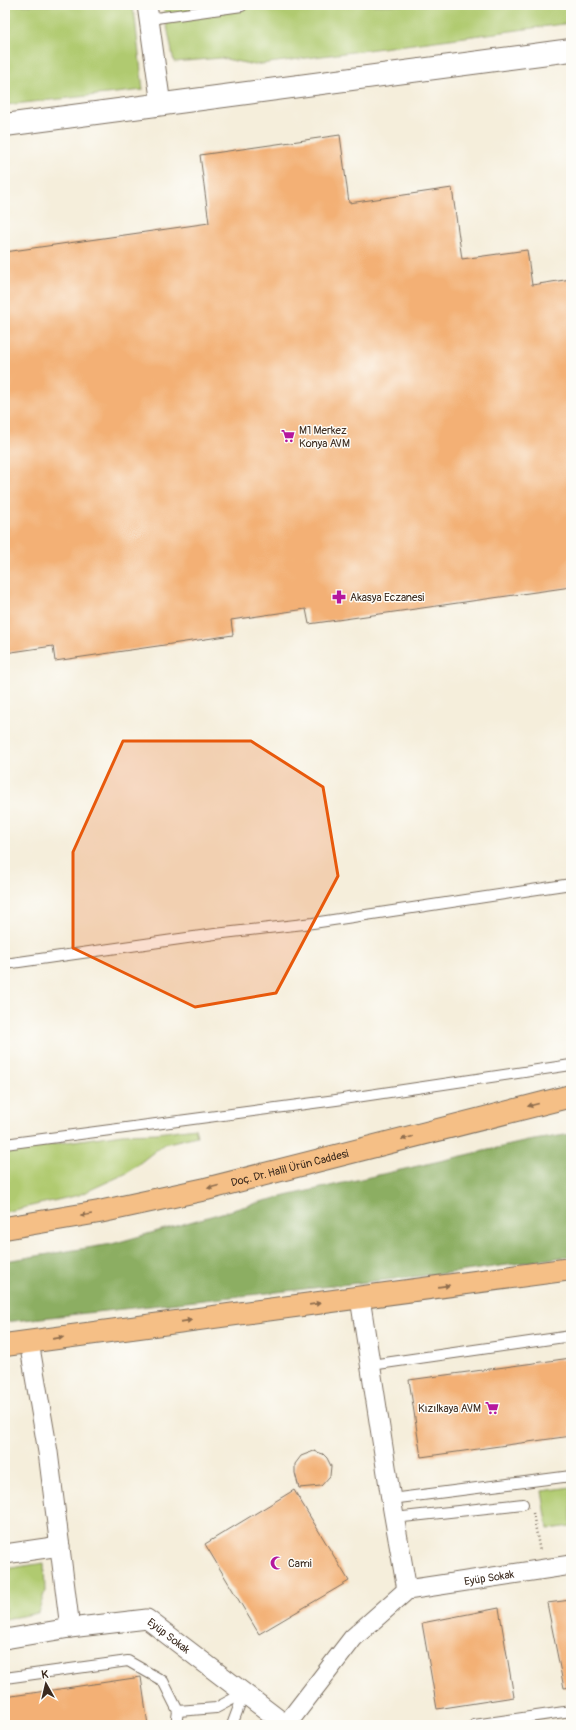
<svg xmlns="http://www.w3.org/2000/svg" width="576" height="1730" viewBox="0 0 576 1730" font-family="Pangolin,sans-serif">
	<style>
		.green { fill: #b0ca70; stroke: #767a47 }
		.forest { fill: #8cae62; stroke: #646c40 }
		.building { fill: #f3b075 }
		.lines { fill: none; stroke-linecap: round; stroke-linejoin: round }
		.service-casing { stroke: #7c6f60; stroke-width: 12 }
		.minor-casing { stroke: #7c6f60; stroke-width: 21 }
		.tertiary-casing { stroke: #7c6f60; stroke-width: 24 }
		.primary-casing { stroke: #7c6f60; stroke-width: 24 }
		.path { stroke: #7c6f60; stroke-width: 2.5; stroke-dasharray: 1 3; stroke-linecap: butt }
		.service { stroke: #fff; stroke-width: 10 }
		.minor { stroke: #fff; stroke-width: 19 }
		.tertiary { stroke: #fff; stroke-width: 22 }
		.primary { stroke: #f5bf86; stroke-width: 22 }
		.oneway { fill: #8f6d4d }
		.marked { fill: #e8590c; fill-opacity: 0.2; stroke: #e8590c; stroke-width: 3; stroke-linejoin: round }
		.labels { text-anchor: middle; stroke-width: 3; stroke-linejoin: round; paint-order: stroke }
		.poi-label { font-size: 11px; fill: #3b2a1e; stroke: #fdfcf7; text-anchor: start }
		.street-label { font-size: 11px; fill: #3b2a1e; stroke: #fdfcf7 }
	</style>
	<rect width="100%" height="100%" fill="#fdfcf7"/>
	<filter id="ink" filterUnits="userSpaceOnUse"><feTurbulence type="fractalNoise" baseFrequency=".025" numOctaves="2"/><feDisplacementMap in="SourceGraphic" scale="8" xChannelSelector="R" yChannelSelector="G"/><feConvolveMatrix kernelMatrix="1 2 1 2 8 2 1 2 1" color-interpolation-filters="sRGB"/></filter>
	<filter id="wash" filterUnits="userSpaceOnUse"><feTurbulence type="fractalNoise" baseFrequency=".012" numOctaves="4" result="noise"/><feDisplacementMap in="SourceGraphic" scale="16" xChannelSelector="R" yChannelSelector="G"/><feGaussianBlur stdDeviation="0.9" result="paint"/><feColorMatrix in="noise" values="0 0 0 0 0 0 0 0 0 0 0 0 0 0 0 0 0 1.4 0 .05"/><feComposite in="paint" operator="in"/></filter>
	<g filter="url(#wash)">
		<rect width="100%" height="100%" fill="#f5eedb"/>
		<!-- green -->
		<g class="green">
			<path d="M5,5H132L135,18L143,90L5,105Z"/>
			<path d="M163,5H571V23L254,65L221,58L174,62Z"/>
			<path d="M195,1128L197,1136L164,1144L127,1173L79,1195L5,1212V1151L122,1134L157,1133Z"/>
			<path d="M571,1487V1526L548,1529L542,1491Z"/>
			<path d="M44,1563L45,1591L38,1613L5,1619V1569Z"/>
		</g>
		<!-- forest -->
		<path class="forest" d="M571,1134V1256L458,1272L5,1322V1261L112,1244L264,1201L528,1141Z"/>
		<g id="blocks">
			<!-- building -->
			<g class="building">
				<path d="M340,135L349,203L452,188L462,259L527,250L532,285L571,279V587L309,624L306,609L231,620L233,635L55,661L53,646L5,653V252L209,223L200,155Z"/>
				<path d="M571,1358V1436L421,1457L409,1380Z"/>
				<path d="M314,1451L323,1454L327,1458L331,1466L330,1476L321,1486L299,1488L295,1473V1464L301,1456Z"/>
				<path d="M294,1490L349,1581L259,1634L205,1544Z"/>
				<path d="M571,1600V1687L564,1688L547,1603Z"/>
				<path d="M499,1608L514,1697L437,1709L422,1623Z"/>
				<path d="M141,1677L148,1725H5V1697Z"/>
			</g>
		</g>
	</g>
	<g filter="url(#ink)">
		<use href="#blocks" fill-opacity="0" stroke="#7c6f60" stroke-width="1"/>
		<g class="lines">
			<!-- service casing -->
			<g class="service-casing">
				<g id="service">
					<path d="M149,19L242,6"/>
					<path d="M5,964L215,934L313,923L571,884"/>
					<path d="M5,1144L336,1100L571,1065"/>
					<path d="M371,1365L571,1336"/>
					<path d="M391,1499L571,1476"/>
					<path d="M394,1518L523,1504"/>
					<path d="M5,1678L128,1661L163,1681L178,1711L216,1708L244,1693"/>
					<path d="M176,1725L178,1711"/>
					<path d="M232,1725L244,1693"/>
					<path d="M474,1725L571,1711"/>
				</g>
			</g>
			<!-- minor casing -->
			<g class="minor-casing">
				<g id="minor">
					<path d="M147,5L161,105"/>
					<path d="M360,1298L391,1499L407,1590"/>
					<path d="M29,1342L48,1452L70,1628"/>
					<path d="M5,1554L60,1546"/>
					<path id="s1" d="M5,1639L70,1628L147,1619L286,1725"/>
					<path id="s2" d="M286,1725L353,1638L407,1590L571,1565"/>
				</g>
			</g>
			<!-- tertiary casing -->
			<g class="tertiary-casing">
				<path id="tertiary" d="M5,125L571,50"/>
			</g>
			<!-- primary casing -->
			<g class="primary-casing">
				<g id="primary">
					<path id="s3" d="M5,1228L99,1212L206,1189L571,1096"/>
					<path d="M5,1345L571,1269"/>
				</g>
			</g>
			<!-- path -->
			<path class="path" d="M533,1513L540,1552"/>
			<!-- service -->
			<use href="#service" class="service"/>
			<!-- minor -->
			<use href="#minor" class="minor"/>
			<!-- tertiary -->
			<use href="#tertiary" class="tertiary"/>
			<!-- primary -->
			<use href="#primary" class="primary"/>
		</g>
		<!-- one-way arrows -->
		<defs><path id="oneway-solid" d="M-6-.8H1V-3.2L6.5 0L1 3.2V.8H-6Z"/></defs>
		<g class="oneway">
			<use href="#oneway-solid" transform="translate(533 1105) rotate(166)"/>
			<use href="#oneway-solid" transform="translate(407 1138) rotate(165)"/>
			<use href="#oneway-solid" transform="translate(213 1187) rotate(166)"/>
			<use href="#oneway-solid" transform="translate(86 1215) rotate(170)"/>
			<use href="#oneway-solid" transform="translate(444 1286) rotate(-8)"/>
			<use href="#oneway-solid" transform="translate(315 1304) rotate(-8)"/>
			<use href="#oneway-solid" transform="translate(186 1321) rotate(-8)"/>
			<use href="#oneway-solid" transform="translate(58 1338) rotate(-8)"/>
		</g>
	</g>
	<!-- marked area -->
	<path class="marked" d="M123,741H251L323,787L338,876L276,993L195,1007L73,948V852Z"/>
	<!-- icons -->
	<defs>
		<g id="supermarket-bare" transform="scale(1.08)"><path d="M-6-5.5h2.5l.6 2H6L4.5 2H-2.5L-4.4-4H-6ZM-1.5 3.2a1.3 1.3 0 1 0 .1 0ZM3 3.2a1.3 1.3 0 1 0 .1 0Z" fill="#b5179e" stroke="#fdfcf7" stroke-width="2.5" paint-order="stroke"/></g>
		<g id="pharmacy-bare" transform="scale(1.08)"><path d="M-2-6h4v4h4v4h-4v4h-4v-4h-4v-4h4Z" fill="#b5179e" stroke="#fdfcf7" stroke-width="2.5" paint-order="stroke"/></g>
		<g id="mosque-bare" transform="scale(1.08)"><path d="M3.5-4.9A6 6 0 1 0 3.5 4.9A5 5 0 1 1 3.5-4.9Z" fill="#b5179e" stroke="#fdfcf7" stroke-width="2.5" paint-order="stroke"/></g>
	</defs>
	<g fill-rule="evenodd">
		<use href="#supermarket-bare" x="288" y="436"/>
		<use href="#pharmacy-bare" x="339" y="597"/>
		<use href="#supermarket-bare" x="492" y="1408"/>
		<use href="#mosque-bare" x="277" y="1563"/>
	</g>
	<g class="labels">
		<!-- poi labels -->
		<g class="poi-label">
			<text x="299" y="434">M1 Merkez<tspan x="299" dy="13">Konya AVM</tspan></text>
			<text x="350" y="601">Akasya Eczanesi</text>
			<text x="481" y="1412" text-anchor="end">Kızılkaya AVM</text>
			<text x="288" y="1567">Cami</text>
		</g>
		<!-- street labels -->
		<g class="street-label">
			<text dy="4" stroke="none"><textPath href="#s3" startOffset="291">Doç. Dr. Halil Ürün Caddesi</textPath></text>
			<text dy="4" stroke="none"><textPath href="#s2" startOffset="265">Eyüp Sokak</textPath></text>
			<text dy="4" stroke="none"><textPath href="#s1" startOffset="171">Eyüp Sokak</textPath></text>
		</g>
	</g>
	<!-- margin -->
	<rect width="576" height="1730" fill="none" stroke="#fdfcf7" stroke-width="20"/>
	<!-- north arrow -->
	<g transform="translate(46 1684) rotate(352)" stroke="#fdfcf7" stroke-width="3" paint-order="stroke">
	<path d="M0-3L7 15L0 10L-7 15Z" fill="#3b2a1e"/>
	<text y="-6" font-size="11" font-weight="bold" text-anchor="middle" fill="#3b2a1e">K</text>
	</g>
</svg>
